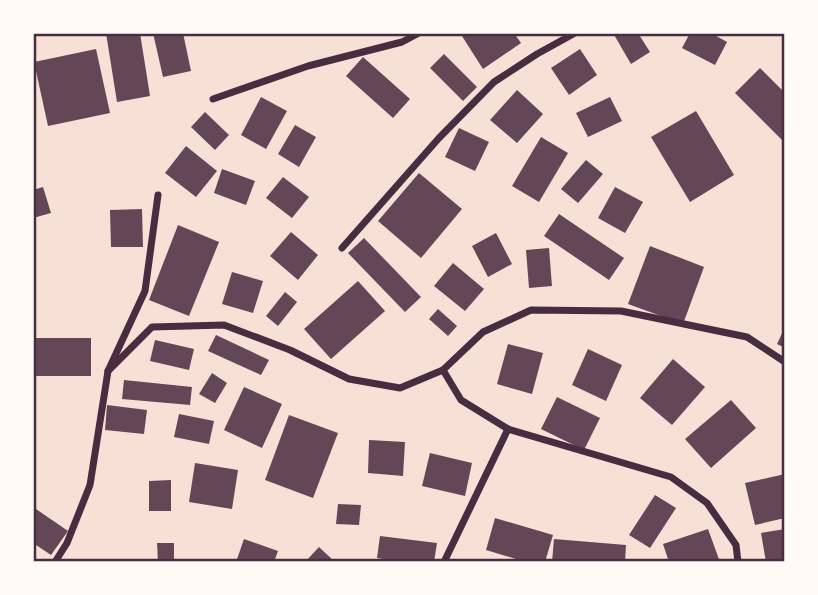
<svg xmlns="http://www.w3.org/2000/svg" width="818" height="595" viewBox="0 0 818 595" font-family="Lato,sans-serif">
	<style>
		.building { fill: #644757 }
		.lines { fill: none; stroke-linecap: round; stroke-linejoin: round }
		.minor { stroke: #4a2c40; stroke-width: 7 }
		.neatline { fill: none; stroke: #4a2c40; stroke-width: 2.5 }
	</style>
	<rect width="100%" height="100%" fill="#f7e1d7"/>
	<!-- building -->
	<g class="building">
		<path d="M106,33H140L150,96L117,102Z"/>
		<path d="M153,33H183L191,71L163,77Z"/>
		<path d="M460,33H514L521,43L483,69Z"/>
		<path d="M613,33H638L650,52L631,64Z"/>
		<path d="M690,33H711L727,42L715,65L682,48Z"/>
		<path d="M96,49L110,113L48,126L34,62Z"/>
		<path d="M580,49L597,75L569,95L551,68Z"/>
		<path d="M444,54L477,87L463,101L430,68Z"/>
		<path d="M363,57L410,99L393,118L346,76Z"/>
		<path d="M760,68L785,93V143L735,93Z"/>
		<path d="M517,90L543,114L517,143L490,120Z"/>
		<path d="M261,97L287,111L266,149L241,135Z"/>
		<path d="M610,97L622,121L588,137L576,113Z"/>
		<path d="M696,111L734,175L690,202L651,137Z"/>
		<path d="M205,112L229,135L215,150L191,127Z"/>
		<path d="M295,125L316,137L299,167L278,154Z"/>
		<path d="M459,128L489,142L475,171L445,157Z"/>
		<path d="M541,137L568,153L539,202L512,186Z"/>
		<path d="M186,146L217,171L196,197L165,173Z"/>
		<path d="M586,160L603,174L578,203L561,189Z"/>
		<path d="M222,169L255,181L246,205L214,193Z"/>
		<path d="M419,173L462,209L421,258L378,221Z"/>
		<path d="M283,177L309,197L292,218L266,198Z"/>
		<path d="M43,187L51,213L33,218V190Z"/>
		<path d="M615,187L643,202L625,233L598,218Z"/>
		<path d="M142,209L143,247H111L110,210Z"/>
		<path d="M559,214L624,258L609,280L544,236Z"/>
		<path d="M178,225L219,242L189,316L149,300Z"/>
		<path d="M291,232L318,255L298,280L270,256Z"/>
		<path d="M496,233L512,264L488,277L472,246Z"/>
		<path d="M364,238L421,297L405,312L348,253Z"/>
		<path d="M650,246L704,267L683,324L628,304Z"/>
		<path d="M549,248L552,286L529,288L526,250Z"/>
		<path d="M453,263L484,289L465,311L434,286Z"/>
		<path d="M232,272L263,281L253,313L222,304Z"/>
		<path d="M358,281L385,311L331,359L304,329Z"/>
		<path d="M285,292L297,302L278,326L266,316Z"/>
		<path d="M438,309L457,326L448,336L429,319Z"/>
		<path d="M785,327V348L777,344Z"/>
		<path d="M216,335L269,360L261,375L208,351Z"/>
		<rect x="33" y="338" width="58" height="38"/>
		<path d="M155,340L194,349L189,370L150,361Z"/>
		<path d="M508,344L543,353L532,394L497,384Z"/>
		<path d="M588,349L622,365L606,401L572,385Z"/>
		<path d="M673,359L705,387L672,425L640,398Z"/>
		<path d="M212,373L227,383L215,403L199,394Z"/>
		<path d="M124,380L192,387L190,405L122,399Z"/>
		<path d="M244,387L282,404L262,448L224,430Z"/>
		<path d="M557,397L600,418L584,450L541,429Z"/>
		<path d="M731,400L756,428L711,468L685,439Z"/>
		<path d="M107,405L147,410L144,434L105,430Z"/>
		<path d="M179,414L214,421L209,444L174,437Z"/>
		<path d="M289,415L338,433L313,498L265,480Z"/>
		<path d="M369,440L405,442L403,476L368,473Z"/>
		<path d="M430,453L472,463L465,496L422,486Z"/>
		<path d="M195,463L238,470L232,509L189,502Z"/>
		<path d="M785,474V518L755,525L745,483Z"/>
		<path d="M171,480V511H149V481Z"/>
		<path d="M655,495L676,508L650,548L629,535Z"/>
		<path d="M338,504L361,505L359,525L336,524Z"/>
		<path d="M36,509L68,531L51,555L33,543V514Z"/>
		<path d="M495,518L553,535L545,562H526L486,550Z"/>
		<path d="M708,529L720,562H669L663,544Z"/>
		<path d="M785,529V562H766L761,533Z"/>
		<path d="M380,536L437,543L434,562H402L377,558Z"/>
		<path d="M244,539L278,551L274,562H236Z"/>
		<path d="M554,539L626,545L625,562H552Z"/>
		<path d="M157,543H174V562H158Z"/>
		<path d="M319,547L335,562H305Z"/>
	</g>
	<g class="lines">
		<!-- minor -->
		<g class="minor">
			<path d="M213,99L308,66L402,42L419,33"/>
			<path d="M342,248L439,138L494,82L537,54L575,33"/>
			<path d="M443,370L461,400L508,429L671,477L707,503L736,545L738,562"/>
			<path d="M108,371L152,327L224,325L290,350L349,379L400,388L443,370L483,332L531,310L621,311L747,337L785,362"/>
			<path d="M55,562L67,543L90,485L108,371L145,291L158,195"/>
			<path d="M444,562L508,429"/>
		</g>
	</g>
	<!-- border -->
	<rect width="818" height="595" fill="none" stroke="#fffaf5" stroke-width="70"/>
	<rect x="35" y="35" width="748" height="525" class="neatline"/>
</svg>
